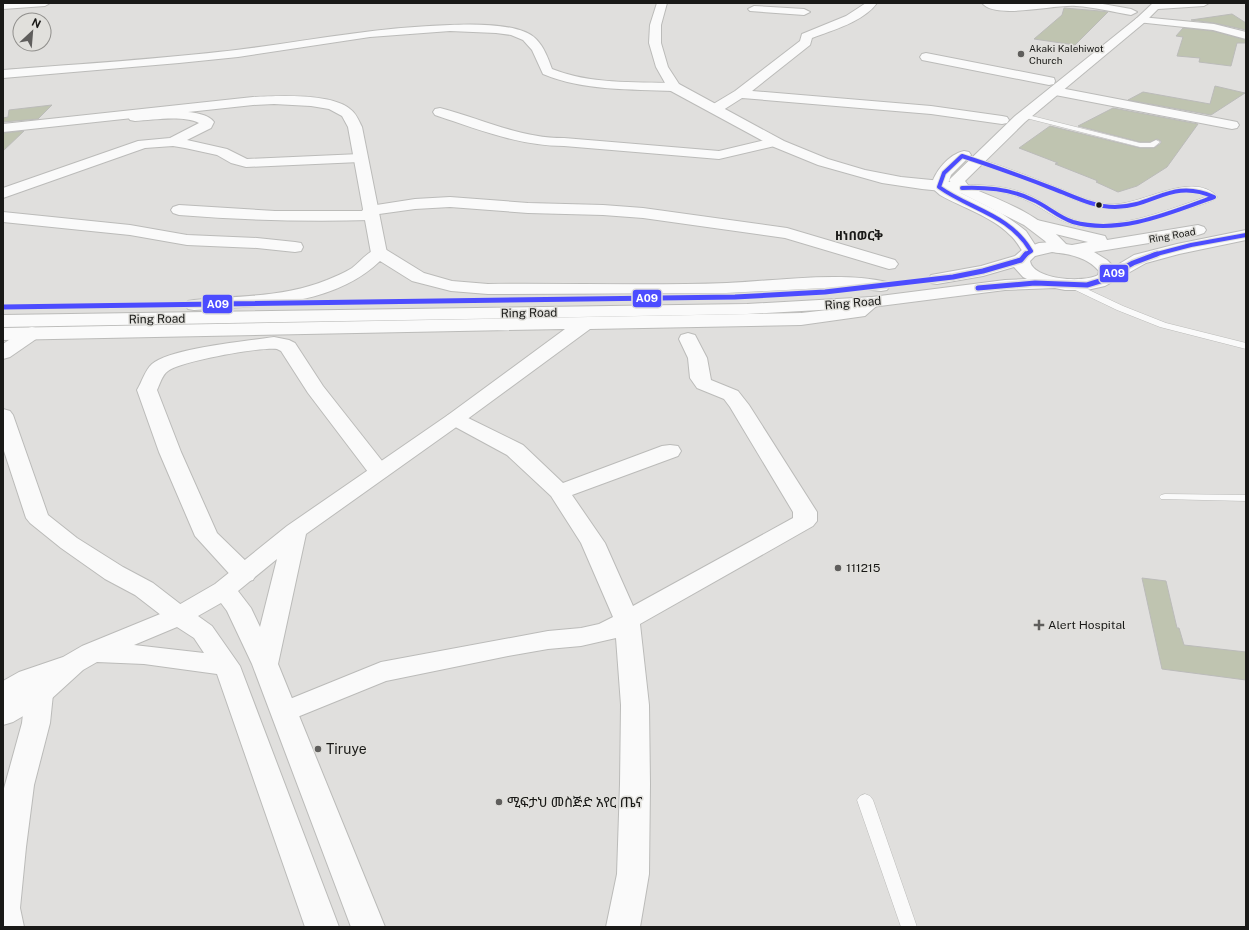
<svg xmlns="http://www.w3.org/2000/svg" width="1249" height="930" viewBox="0 0 1249 930" font-family="'Public Sans','Noto Sans Ethiopic',sans-serif">
	<style>
		.building { fill: #bfc4b0; stroke: #bbbbb9 }
		.lines { fill: none; stroke-linecap: round; stroke-linejoin: round }
		.lane-casing { stroke: #bbbbb9; stroke-width: 1 }
		.street-casing { stroke: #bbbbb9; stroke-width: 2 }
		.secondary-casing { stroke: #bbbbb9; stroke-width: 2 }
		.primary-casing { stroke: #bbbbb9; stroke-width: 2 }
		.highway-casing { stroke: #bbbbb9; stroke-width: 2 }
		.lane { fill: #fafafa; fill-rule: evenodd }
		.street { fill: #fafafa; fill-rule: evenodd }
		.secondary { fill: #fafafa; fill-rule: evenodd }
		.primary { fill: #fafafa; fill-rule: evenodd }
		.highway { fill: #fafafa; fill-rule: evenodd }
		.bus-1-far1-casing { stroke: #e1e0dc; stroke-width: 6 }
		.bus-1-casing { stroke: #e1e0dc; stroke-width: 8 }
		.bus-1-far1 { stroke: #4c4cff; stroke-width: 4 }
		.bus-1 { stroke: #4c4cff; stroke-width: 5 }
		.poi-dot { fill: #5f5e5c; stroke: #e1e0dc; stroke-width: 1.5 }
		.bus-dot { fill: #191917; stroke: #e1e0dc; stroke-width: 1.5 }
		.labels { text-anchor: middle; stroke-width: 3; stroke-linejoin: round; paint-order: stroke }
		.far-poi-label { font-size: 10px; fill: #191917; stroke: #e1e0dc; text-anchor: start }
		.far-street-label { font-size: 10px; fill: #191917; stroke: #e1e0dc }
		.street-label { font-size: 12px; fill: #191917; stroke: #e1e0dc }
		.poi-label { font-size: 12px; fill: #191917; stroke: #e1e0dc; text-anchor: start }
		.far-district-label { font-size: 13px; font-weight: bold; fill: #191917; stroke: #e1e0dc }
		.near-poi-label { font-size: 14px; fill: #191917; stroke: #e1e0dc; text-anchor: start }
		.line-badge { stroke: #e1e0dc; stroke-width: 1.5 }
		.badge-label { font-size: 11px; text-anchor: middle; font-weight: bold; fill: #fff }
	</style>
	<rect width="100%" height="100%" fill="#e0dfdd"/>
	<!-- building -->
	<g class="building">
		<path d="M1064,8L1100,11L1108,12L1075,45L1034,39L1062,15Z"/>
		<path d="M1232,14L1246,23V30L1214,23L1191,20Z"/>
		<path d="M1183,28L1213,31L1246,40V43H1237L1231,66L1199,62L1200,58L1177,56L1183,37L1176,36Z"/>
		<path d="M1215,86L1245,93L1211,115L1128,100L1143,92L1210,104Z"/>
		<path d="M52,105L38,119L3,122V118L8,117L9,110Z"/>
		<path d="M1113,108L1198,124L1167,167L1137,186L1118,192L1096,182L1098,181L1055,164L1058,163L1019,148L1050,126L1140,148H1154L1161,143V141L1157,139L1150,142H1140L1078,126Z"/>
		<path d="M24,131L3,151V133Z"/>
		<path d="M1142,578L1166,581L1177,628H1179L1184,645L1246,652V680L1162,669Z"/>
	</g>
	<g class="lines">
		<!-- lane casing -->
		<g class="lane-casing">
			<g id="lane">
				<path d="M1024,114L1140,143H1150L1156,140L1160,142L1154,147H1140L1022,117L1021,116Z"/>
				<path d="M959,154C967,153 978,159 986,161C1011,169 1036,179 1061,189C1076,195 1091,202 1107,204C1140,208 1191,168 1218,197C1211,203 1183,210 1172,214C1141,224 1103,234 1071,224C1056,219 1044,209 1030,202C1009,191 985,189 962,190L958,188C963,184 972,185 979,185C999,186 1019,189 1037,199C1050,206 1061,215 1075,220C1114,233 1170,209 1208,196C1181,179 1144,210 1115,209C1093,209 1073,199 1054,191C1023,179 991,167 959,158Z"/>
				<path d="M1072,282L1123,306L1166,323L1246,343V349L1160,327L1117,310L1069,287L1068,285Z"/>
				<path d="M1165,494L1246,495V501L1161,499L1159,497L1161,495Z"/>
				<path d="M865,794L870,796L873,800L917,927H901L857,800L860,796Z"/>
			</g>
		</g>
		<!-- street casing -->
		<g class="street-casing">
			<g id="street">
				<path d="M3,3H50L45,6L3,9Z"/>
				<path d="M866,3H877C863,22 833,30 812,38L810,45L752,91L931,106L1002,116L1007,117L1009,120L1007,123L1002,124L931,114L742,98L720,112H710L708,109L710,106L735,91L800,41L802,34L846,16Z"/>
				<path d="M982,3H1097L1131,9L1137,12L1131,15C1113,12 1094,7 1076,6C1056,4 995,20 982,3Z"/>
				<path d="M1157,3H1209L1204,6L1158,9L1153,6Z"/>
				<path d="M754,6L804,9L810,12L804,15L750,11L748,9Z"/>
				<path d="M1141,17L1214,24L1246,32V39L1213,30L1137,22L1135,20L1137,18Z"/>
				<path d="M450,25C471,24 521,23 536,39C544,47 548,58 552,69C589,84 634,82 674,83L679,84L680,87L679,90L674,91C630,89 583,91 543,74L532,50L523,40L511,35L496,33L450,31L370,37L238,57L179,63L3,78V70C81,64 159,59 236,50C308,41 378,27 450,25Z"/>
				<path d="M926,53L1049,77L1054,78L1055,81L1054,84L1049,85L922,60L920,57L922,54Z"/>
				<path d="M1055,87L1232,121L1237,122L1239,125L1237,128L1232,129L1050,94L1049,91L1050,88Z"/>
				<path d="M440,108C483,119 519,138 564,138L719,151L774,138L779,139L781,142L779,145L719,159L564,146C519,146 477,129 435,115L433,112L435,109Z"/>
				<path d="M152,112C167,111 205,109 214,122L211,128L187,140L227,149L247,159L360,154L365,155L367,158L365,161L360,162L246,167L231,163L217,155L185,148L173,146L145,148L3,198V188L138,141L170,138L199,123C183,115 153,120 135,121L130,120L128,117L130,114Z"/>
				<path d="M450,197L528,203L603,205L643,208L787,228L895,260L898,264L895,268L889,269L785,238L643,218L603,215L528,213L450,207L415,209L379,214L377,218L371,220C307,222 243,220 179,215L173,213L171,210L173,207L179,205L275,211H362L364,208L370,206L415,199Z"/>
				<path d="M3,212L130,225L187,235L257,238L295,242L301,243L303,247L301,251L295,252L257,248L187,245L130,235L3,222Z"/>
				<path d="M32,327L39,329L41,333L39,337L10,357L3,359V344L25,329Z"/>
				<path d="M688,333L695,335L707,358L711,380L738,391L749,405L817,512V521L813,526L640,624L649,705L650,784L649,874L640,927H606L617,874L620,784L621,705L616,638L581,646L548,649L508,656L386,681L285,722L275,719L271,712L275,705L381,662L548,631L581,628L599,624L613,617L581,543L551,496L507,455L448,423L445,419L448,415L455,413L462,415L523,445L563,483L662,446L670,445L678,446L681,451L678,456L572,495L605,543L633,606L793,518V512L730,407L724,399L697,388L690,378L688,358L679,339L681,335Z"/>
				<path d="M274,337L289,340L295,343L323,386L390,471L387,476L379,478L371,476L308,393L281,351L277,349C260,347 181,361 168,371C162,375 160,384 157,390L181,452L217,533L253,568L256,574L253,580L244,582L235,580L195,536L159,452L137,390C142,382 145,370 152,364C170,348 248,341 274,337Z"/>
				<path d="M3,409L10,411L13,415L48,515L77,538L123,567L153,583L188,610L192,616L188,622L179,625L170,622L135,595L105,579L61,548L30,523L26,518L3,448Z"/>
				<path d="M30,671L40,674L53,694L50,723L34,785L26,847L20,908L24,927H3V792L22,723L25,695L16,681L20,674Z"/>
			</g>
		</g>
		<!-- secondary casing -->
		<g class="secondary-casing">
			<g id="secondary">
				<path d="M657,3H667L661,25V43L668,67L679,84L784,141L828,159L865,170L901,177L962,183L967,185L970,188L967,191L962,193L922,189L882,183L818,165L774,147L669,90L656,67L649,43L650,25Z"/>
				<path d="M253,97C277,96 331,93 350,109C356,113 359,121 362,127L387,253L385,257L379,258L373,257L371,253L348,127L342,116L329,109L311,106L274,104L253,105L3,132V124Z"/>
				<path d="M872,297L878,298L881,302L865,316L801,325L590,329L462,423L306,534L278,664L385,927H351L252,664L227,611L221,603L198,616L212,626L240,666L339,927H305L217,674L144,664L97,662L83,670L49,701L13,722L3,725V681L19,672L63,657L82,646L170,610L215,584L287,526L448,415L565,329L3,340V328L801,313L854,307L866,298ZM277,559L260,627L251,608L238,591ZM177,627L194,638L204,653L134,645Z"/>
			</g>
		</g>
		<!-- primary casing -->
		<g class="primary-casing">
			<g id="primary">
				<path d="M1153,3H1164L1145,22L1025,122L965,181L968,185L974,189C1008,203 1041,216 1066,244L1068,248L1066,252L1060,253L1054,252L1045,241L1024,225L957,191L949,180L952,177L1015,116L1137,18Z"/>
				<path d="M964,151L969,152L971,155L951,175L947,186L1001,213L1017,224L1026,231L1039,251L1037,255L1031,256L1025,255C1020,248 1016,240 1010,235C991,216 963,208 940,195L931,187C934,172 949,154 964,151Z"/>
			</g>
		</g>
		<!-- highway casing -->
		<g class="highway-casing">
			<g id="highway">
				<path d="M1037,220L1105,236L1107,240L1198,225L1204,227L1206,230L1204,233L1198,235L1094,252L1107,260L1114,267L1134,255L1177,244L1246,230V240L1179,254L1146,263L1105,286L1087,290H1065L1055,288L1005,290L872,307L747,314L3,327V315L747,304L872,297L1005,280L1027,279L1023,277L1014,267L983,276L937,284L931,283L928,279L931,275L981,266L1015,256L1023,249L1039,243L1052,242L1072,245L1088,242L1031,228L1029,225L1031,222ZM1052,252C1069,254 1087,257 1099,271L1098,275C1084,283 1033,280 1030,261L1035,256Z"/>
				<path d="M379,248L385,249L424,273L452,281L488,284C568,283 648,286 727,283C776,281 840,271 887,282L890,286L887,290L881,291L844,287L726,293L488,294L451,291L412,281L380,261C332,307 256,306 194,310L188,309L185,305L188,301L194,300C238,296 286,297 327,280C336,276 344,273 352,268C361,261 368,251 379,248Z"/>
			</g>
		</g>
		<!-- lane -->
		<use href="#lane" class="lane"/>
		<!-- street -->
		<use href="#street" class="street"/>
		<!-- secondary -->
		<use href="#secondary" class="secondary"/>
		<!-- primary -->
		<use href="#primary" class="primary"/>
		<!-- highway -->
		<use href="#highway" class="highway"/>
		<!-- bus-1-far1 casing -->
		<g class="bus-1-far1-casing">
			<g id="bus-1-far1">
				<path d="M962,188C986,187 1011,189 1033,200C1047,206 1058,217 1073,222C1120,235 1170,213 1214,197C1172,178 1153,207 1115,207C1093,207 1073,196 1054,189C1023,177 993,166 962,156L944,173L939,187C971,210 1009,214 1031,251L1025,255"/>
				<path d="M1153,255L1191,245L1246,235"/>
			</g>
		</g>
		<!-- bus-1 casing -->
		<g class="bus-1-casing">
			<g id="bus-1">
				<path d="M978,288L1035,283L1087,285L1100,281L1133,263L1157,254"/>
				<path d="M3,307L735,297L825,292L953,277L983,271L1021,260L1026,254"/>
			</g>
		</g>
		<!-- bus-1-far1 -->
		<use href="#bus-1-far1" class="bus-1-far1"/>
		<!-- bus-1 -->
		<use href="#bus-1" class="bus-1"/>
	</g>
	<!-- markers -->
	<g class="poi-dot">
		<circle cx="1021" cy="54" r="4"/>
		<circle cx="838" cy="568" r="4"/>
		<path d="M1037 619h4v4h4v4h-4v4h-4v-4h-4v-4h4z"/>
		<circle cx="318" cy="749" r="4"/>
		<circle cx="499" cy="802" r="4"/>
	</g>
	<circle class="bus-dot" cx="1099" cy="205" r="3.5"/>
	<g class="labels">
		<!-- far-poi labels -->
		<g class="far-poi-label">
			<text x="1029" y="52">Akaki Kalehiwot<tspan x="1029" dy="12">Church</tspan></text>
		</g>
		<!-- far-street labels -->
		<g class="far-street-label">
			<text transform="translate(1172 235) rotate(-10)" y="4">Ring Road</text>
		</g>
		<!-- street labels -->
		<g class="street-label">
			<text transform="translate(853 303) rotate(-5)" y="4">Ring Road</text>
			<text transform="translate(529 313) rotate(-1)" y="4">Ring Road</text>
			<text transform="translate(157 319) rotate(-1)" y="4">Ring Road</text>
		</g>
		<!-- poi labels -->
		<g class="poi-label">
			<text x="846" y="572">111215</text>
			<text x="1048" y="629">Alert Hospital</text>
		</g>
		<!-- far-district labels -->
		<g class="far-district-label">
			<text x="859" y="240">ዘነበወርቅ</text>
		</g>
		<!-- near-poi labels -->
		<g class="near-poi-label">
			<text x="326" y="754">Tiruye</text>
			<text x="507" y="807">ሚፍታህ መስጅድ አየር ጤና</text>
		</g>
	</g>
	<g class="line-badge">
		<rect x="1099" y="264" width="30" height="19" rx="4" fill="#4c4cff"/>
		<rect x="632" y="289" width="30" height="19" rx="4" fill="#4c4cff"/>
		<rect x="202" y="294" width="31" height="20" rx="4" fill="#4c4cff"/>
	</g>
	<g class="badge-label">
		<text x="1114" y="277">A09</text>
		<text x="647" y="302">A09</text>
		<text x="218" y="308">A09</text>
	</g>
	<!-- border -->
	<rect width="1249" height="930" fill="none" stroke="#191917" stroke-width="8"/>
	<!-- north arrow -->
	<g transform="translate(32 32) rotate(26)"><circle r="19" fill="#e1e0dc" stroke="#91908d"/>
	<path d="M0-3L7 15L0 10L-7 15Z" fill="#5f5e5c"/>
	<text y="-6" font-size="11" font-weight="bold" text-anchor="middle" fill="#191917">N</text>
	</g>
</svg>
